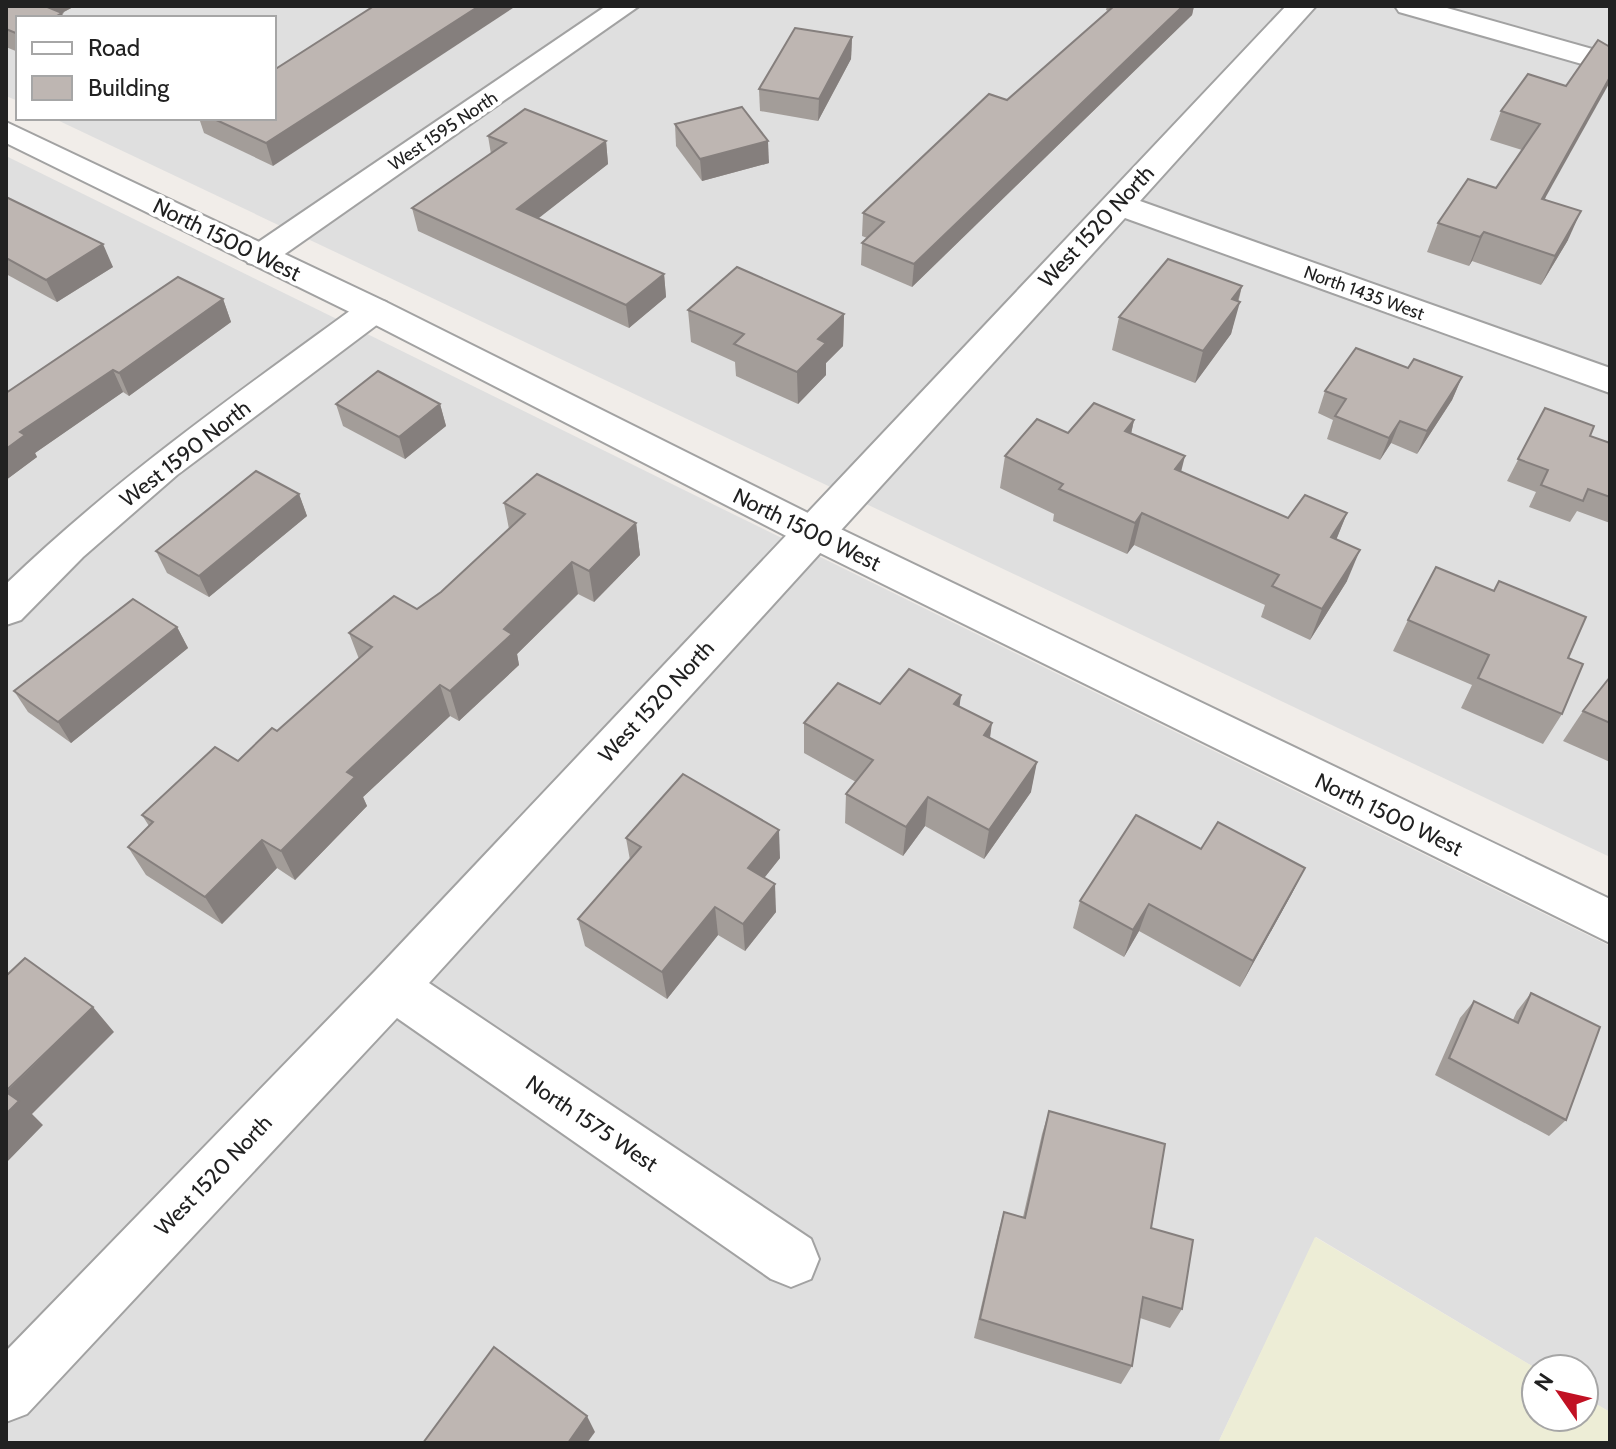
<svg xmlns="http://www.w3.org/2000/svg" width="1616" height="1449" viewBox="0 0 1616 1449" font-family="Cabin,sans-serif">
	<style>
		.residential { fill: #dfdfdf }
		.farmland { fill: #ededd6 }
		.lines { fill: none; stroke-linecap: round; stroke-linejoin: round }
		.minor-casing { stroke: #a2a2a2; stroke-width: 4 }
		.tertiary-casing { stroke: #a2a2a2; stroke-width: 4 }
		.minor { fill: #fff; fill-rule: evenodd }
		.tertiary { fill: #fff; fill-rule: evenodd }
		.wall { fill: #a39d99 }
		.shaded-wall { fill: #857f7d }
		.building { fill: #beb6b2; stroke: #857f7d; stroke-width: 2 }
		.labels { text-anchor: middle; stroke-width: 8; stroke-linejoin: round; paint-order: stroke }
		.far-street-label { font-size: 18px; fill: #212121; stroke: #fff }
		.street-label { font-size: 22px; fill: #212121; stroke: #fff }
	</style>
	<rect width="100%" height="100%" fill="#f1ede9"/>
	<!-- residential -->
	<g class="residential">
		<path d="M6,6H1610V857L53,118H274V18H18V101L6,96Z"/>
		<path d="M6,156L1610,946V1412L1584,1397V1369H1537L1316,1237L1218,1443H6Z"/>
	</g>
	<!-- farmland -->
	<path class="farmland" d="M1315,1237L1537,1369L1536,1417H1584V1397L1610,1412V1443H1218Z"/>
	<g class="lines">
		<!-- minor casing -->
		<g class="minor-casing">
			<g id="minor">
				<path d="M606,6H639L272,263L260,266L248,263L243,256L248,249Z"/>
				<path d="M1286,6H1316L1140,201L1610,368V393L1125,218L429,983L811,1239L819,1259L811,1279L791,1287L771,1279L397,1018L27,1414L6,1422V1351L375,971Z"/>
				<path d="M1395,6H1440L1610,54V72L1399,12Z"/>
				<path d="M374,299L386,302L391,310L386,318L177,475L83,557L21,620L6,625V584C116,478 239,392 362,302Z"/>
			</g>
		</g>
		<!-- tertiary casing -->
		<g class="tertiary-casing">
			<path id="tertiary" d="M6,122L386,302L826,522L1610,899V943L798,542L362,318L6,143Z"/>
		</g>
		<!-- minor -->
		<use href="#minor" class="minor"/>
		<!-- tertiary -->
		<use href="#tertiary" class="tertiary"/>
	</g>
	<!-- wall -->
	<g class="wall">
		<path d="M6,6H75L62,13L18,18V52L6,47Z"/>
		<path d="M1107,6H1194L1192,15L912,287L861,265L862,243L867,238L862,236L863,213L1007,100L1108,11L1106,10Z"/>
		<path d="M852,37L851,59L818,121L760,111L759,89Z"/>
		<path d="M1566,86L1545,200L1568,240L1541,285L1472,261L1469,266L1427,252L1438,223L1496,188L1522,150L1490,140L1501,111Z"/>
		<path d="M199,118H274L273,166L204,133Z"/>
		<path d="M675,124L769,163L702,181L676,146Z"/>
		<path d="M488,136L606,141L608,164L538,218L664,274L666,297L629,328L418,231L412,208L491,154Z"/>
		<path d="M6,197L113,267L57,302L6,274Z"/>
		<path d="M1242,286L1231,334L1195,383L1112,350L1119,317Z"/>
		<path d="M223,299L231,322L129,396L123,392L35,453L37,457L6,480V393Z"/>
		<path d="M688,310L844,314L843,346L826,363V375L798,404L736,376L735,362L691,342Z"/>
		<path d="M1408,368L1462,377L1452,400L1417,454L1391,443L1380,460L1327,439L1333,420L1318,413L1325,391Z"/>
		<path d="M336,404H440L446,426L405,459L343,426Z"/>
		<path d="M1545,408L1590,436L1610,443V523L1577,511L1570,522L1529,507L1536,492L1507,481Z"/>
		<path d="M1134,420L1131,434L1181,472L1288,518L1347,513L1336,540L1347,581L1310,640L1261,617L1265,605L1134,545L1127,554L1053,521L1054,514L1000,488L1005,456L1068,433Z"/>
		<path d="M299,494L307,516L209,597L167,573L156,551Z"/>
		<path d="M504,503L636,523L640,555L594,602L578,594L517,654L519,665L459,721L450,716L363,797L367,806L295,880L277,868L222,924L146,875L128,847L149,826L142,815L238,761L277,731L359,659L349,633L417,609L441,592L509,529Z"/>
		<path d="M1499,581L1562,714L1543,744L1461,708L1472,685L1393,651L1408,620L1494,591Z"/>
		<path d="M177,627L188,648L71,743L28,712L14,691Z"/>
		<path d="M1610,677V762L1563,741L1583,711Z"/>
		<path d="M961,695L959,706L990,738L1031,792L984,859L925,826L903,856L845,823L846,794L856,782L804,753V723L880,704Z"/>
		<path d="M626,838L780,858L764,878L776,912L745,951L718,935L667,999L585,946L578,919L630,860Z"/>
		<path d="M1201,849L1305,868L1291,895L1240,987L1139,931L1124,957L1073,928L1080,901Z"/>
		<path d="M1531,993L1566,1120L1549,1136L1435,1075L1460,1018L1474,1001L1513,1020L1517,1011Z"/>
		<path d="M1049,1111L1151,1228L1182,1309L1170,1328L1140,1318L1132,1366L1121,1384L974,1338L998,1233L1004,1212L1023,1217L1042,1134Z"/>
	</g>
	<!-- shaded-wall -->
	<g class="shaded-wall">
		<path d="M36,6H75L52,18Z"/>
		<path d="M479,6H516L273,166L266,143Z"/>
		<path d="M1183,6H1194L1192,15L912,287L914,264Z"/>
		<path d="M62,13L64,18H53Z"/>
		<path d="M852,37L851,59L818,121L819,99Z"/>
		<path d="M1610,77V82L1529,227L1542,199Z"/>
		<path d="M606,141L608,164L521,232L517,209Z"/>
		<path d="M768,141L769,163L702,181L700,159Z"/>
		<path d="M1581,211L1568,240L1541,285L1555,256Z"/>
		<path d="M1484,232L1472,261L1469,266L1480,237Z"/>
		<path d="M103,244L113,267L57,302L46,280Z"/>
		<path d="M664,274L666,297L629,328L626,305Z"/>
		<path d="M1242,286L1236,307L1240,302L1231,334L1195,383L1203,351L1232,299Z"/>
		<path d="M223,299L231,322L129,396L119,373Z"/>
		<path d="M844,314L843,346L826,363V375L798,404L797,372L818,339Z"/>
		<path d="M113,370L123,392L35,453L37,457L6,480V449L20,432Z"/>
		<path d="M1462,377L1452,400L1417,454L1427,431Z"/>
		<path d="M440,404L446,426L405,459L399,437Z"/>
		<path d="M1134,420L1127,452L1125,431Z"/>
		<path d="M1400,421L1391,443L1380,460L1389,438Z"/>
		<path d="M1185,456L1177,488L1175,469Z"/>
		<path d="M299,494L307,516L209,597L199,576Z"/>
		<path d="M1142,513L1134,545L1127,554L1135,523Z"/>
		<path d="M1347,513L1334,545L1331,537Z"/>
		<path d="M636,523L640,555L594,602L589,571Z"/>
		<path d="M1360,550L1347,581L1310,640L1322,609Z"/>
		<path d="M572,562L578,594L517,654L519,665L459,721L450,691L504,629Z"/>
		<path d="M177,627L188,648L71,743L58,722Z"/>
		<path d="M440,685L450,716L363,797L367,806L295,880L281,851L347,772Z"/>
		<path d="M961,695L957,725L954,704Z"/>
		<path d="M992,723L988,753L984,735Z"/>
		<path d="M1037,762L1031,792L984,859L989,830Z"/>
		<path d="M928,797L925,826L903,856L906,827Z"/>
		<path d="M779,830L780,858L750,896L748,868Z"/>
		<path d="M262,840L277,868L222,924L205,897Z"/>
		<path d="M1305,868L1291,895L1240,987L1253,961Z"/>
		<path d="M775,884L776,912L745,951L743,924Z"/>
		<path d="M1149,904L1139,931L1124,957L1133,930Z"/>
		<path d="M715,907L718,935L667,999L662,972Z"/>
		<path d="M93,1007L114,1032L32,1114L43,1125L6,1163V1092Z"/>
		<path d="M587,1416L595,1432L587,1443H568Z"/>
	</g>
	<!-- building -->
	<g class="building">
		<path d="M6,6H45L62,13L53,18H18V34L6,29Z"/>
		<path d="M374,6H479L266,143L212,118H274V70Z"/>
		<path d="M1114,6H1183L914,264L862,243L884,222L863,213L989,94L1007,100Z"/>
		<path d="M795,28L852,37L819,99L759,89Z"/>
		<path d="M1598,40L1610,47V77L1542,199L1581,211L1555,256L1484,232L1480,237L1438,223L1468,179L1496,188L1540,124L1501,111L1528,74L1566,86Z"/>
		<path d="M742,107L768,141L700,159L675,124Z"/>
		<path d="M525,109L606,141L517,209L664,274L626,305L412,208L506,143L488,136Z"/>
		<path d="M6,197L103,244L46,280L6,258Z"/>
		<path d="M1168,259L1242,286L1232,299L1240,302L1203,351L1119,317Z"/>
		<path d="M737,267L844,314L818,339L826,343L797,372L734,344L744,334L688,310Z"/>
		<path d="M178,277L223,299L119,373L113,370L20,432L25,435L6,449V393Z"/>
		<path d="M1356,348L1408,368L1414,359L1462,377L1427,431L1400,421L1389,438L1335,416L1346,399L1325,391Z"/>
		<path d="M378,371L440,404L399,437L336,404Z"/>
		<path d="M1094,403L1134,420L1125,431L1185,456L1175,469L1288,518L1305,495L1347,513L1331,537L1360,550L1322,609L1272,586L1279,575L1142,513L1135,523L1059,489L1063,484L1005,456L1037,419L1068,433Z"/>
		<path d="M1545,408L1594,426L1590,436L1610,443V497L1588,489L1583,501L1541,485L1548,470L1518,459Z"/>
		<path d="M256,471L299,494L199,576L156,551Z"/>
		<path d="M537,474L636,523L589,571L572,562L504,629L512,634L450,691L440,685L347,772L355,777L281,851L262,840L205,897L128,847L153,822L142,815L215,747L238,761L272,728L277,731L372,647L349,633L394,596L417,609L441,592L525,514L504,503Z"/>
		<path d="M1436,567L1494,591L1499,581L1586,617L1568,658L1583,664L1562,714L1478,678L1489,655L1408,620Z"/>
		<path d="M133,599L177,627L58,722L14,691Z"/>
		<path d="M909,669L961,695L954,704L992,723L984,735L1037,762L989,830L928,797L906,827L846,794L873,760L804,723L838,683L880,704Z"/>
		<path d="M1610,677V723L1583,711Z"/>
		<path d="M683,774L779,830L748,868L775,884L743,924L715,907L662,972L578,919L641,847L626,838Z"/>
		<path d="M1136,815L1201,849L1218,822L1305,868L1253,961L1149,904L1133,930L1080,901Z"/>
		<path d="M25,958L93,1007L6,1091V976Z"/>
		<path d="M1531,993L1600,1027L1566,1120L1449,1058L1474,1001L1518,1023Z"/>
		<path d="M6,1092L19,1101L6,1114Z"/>
		<path d="M1049,1111L1165,1144L1151,1228L1193,1240L1182,1309L1143,1297L1132,1366L980,1319L1004,1212L1025,1218Z"/>
		<path d="M494,1347L587,1416L568,1443H423Z"/>
	</g>
	<g class="labels">
		<!-- far-street labels -->
		<g class="far-street-label">
			<text transform="translate(443 131) rotate(-34)" y="6">West 1595 North</text>
			<text transform="translate(1364 293) rotate(20)" y="6">North 1435 West</text>
		</g>
		<!-- street labels -->
		<g class="street-label">
			<text transform="translate(1096 226) rotate(-47)" y="8">West 1520 North</text>
			<text transform="translate(227 239) rotate(26)" y="8">North 1500 West</text>
			<text transform="translate(185 453) rotate(-38)" y="8">West 1590 North</text>
			<text transform="translate(807 529) rotate(26)" y="8">North 1500 West</text>
			<text transform="translate(656 701) rotate(-47)" y="8">West 1520 North</text>
			<text transform="translate(1389 814) rotate(26)" y="8">North 1500 West</text>
			<text transform="translate(592 1123) rotate(34)" y="8">North 1575 West</text>
			<text transform="translate(213 1175) rotate(-46)" y="8">West 1520 North</text>
		</g>
	</g>
	<!-- border -->
	<rect width="1616" height="1449" fill="none" stroke="#212121" stroke-width="16"/>
	<!-- legend -->
	<rect x="16" y="16" width="260" height="104" fill="#ffffff" stroke="#a6a6a6" stroke-width="2"/>
	<rect x="32" y="42" width="40" height="12" fill="#ffffff" stroke="#a6a6a6" stroke-width="2"/>
	<text x="88" y="56" font-size="24" fill="#212121">Road</text>
	<rect x="32" y="76" width="40" height="24" fill="#beb6b2" stroke="#a6a6a6" stroke-width="2"/>
	<text x="88" y="96" font-size="24" fill="#212121">Building</text>
	<!-- north arrow -->
	<g transform="translate(1560 1393) rotate(304)"><circle r="38" fill="#ffffff" stroke="#a6a6a6" stroke-width="2"/>
	<path d="M0-6L14 30L0 20L-14 30Z" fill="#c11123"/>
	<text y="-12" font-size="22" font-weight="bold" text-anchor="middle" fill="#212121">N</text>
	</g>
</svg>
